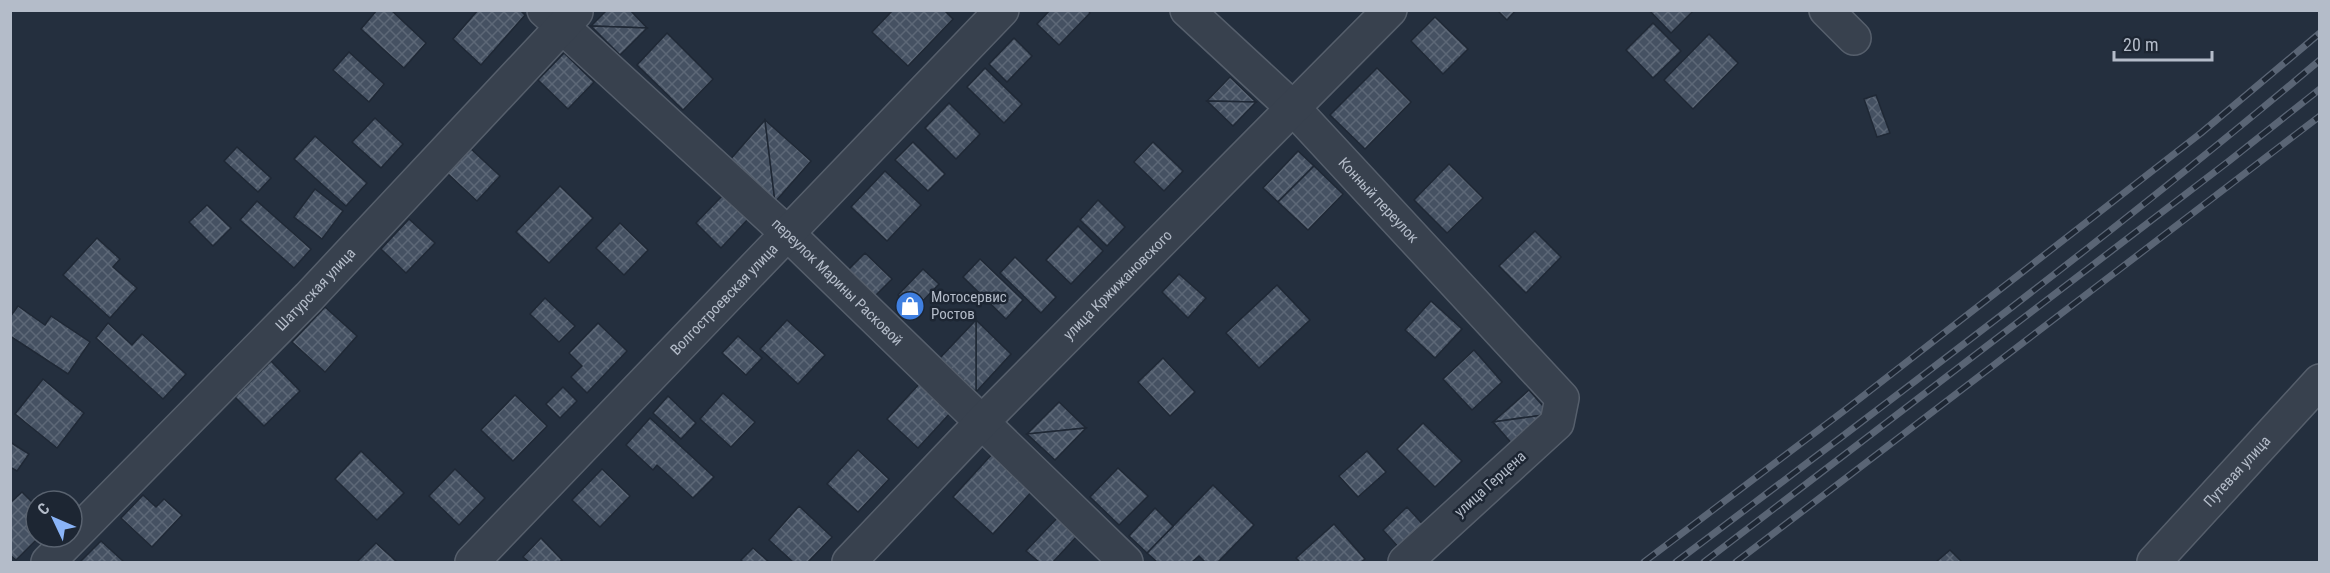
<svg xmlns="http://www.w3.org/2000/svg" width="2330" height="573" viewBox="0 0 2330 573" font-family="'Roboto Condensed',sans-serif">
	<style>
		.building { fill: url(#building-cross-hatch); stroke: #1f2835; stroke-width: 1.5 }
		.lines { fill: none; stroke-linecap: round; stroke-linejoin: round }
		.minor-casing { stroke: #565f6c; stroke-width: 36 }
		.minor { stroke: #38414e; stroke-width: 33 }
		.rail-casing { stroke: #5a6575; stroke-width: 7 }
		.rail { stroke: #1d2633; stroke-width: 4.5; stroke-dasharray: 14; stroke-linecap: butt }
		.labels { text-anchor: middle; stroke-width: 5; stroke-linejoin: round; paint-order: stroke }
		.street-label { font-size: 15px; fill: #b4bcc9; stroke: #1d2633 }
		.poi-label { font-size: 15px; fill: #b4bcc9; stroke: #1d2633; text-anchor: start }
	</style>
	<defs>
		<pattern id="building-cross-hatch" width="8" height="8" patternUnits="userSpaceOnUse" patternTransform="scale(1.5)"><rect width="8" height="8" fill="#455162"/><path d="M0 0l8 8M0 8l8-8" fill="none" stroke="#5d6877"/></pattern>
	</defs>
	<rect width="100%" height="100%" fill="#242f3e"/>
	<!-- building -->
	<g class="building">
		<path d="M377,10H391L426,43L404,68L361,29Z"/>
		<path d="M478,10H520L525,15L481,65L453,39Z"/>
		<path d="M607,10H630L647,28L591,26Z"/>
		<path d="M893,10H944L953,19L908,66L872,32Z"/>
		<path d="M1050,10H1088L1090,13L1059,45L1037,24Z"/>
		<path d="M1497,10H1516L1507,20Z"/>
		<path d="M1649,10H1694L1671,33Z"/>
		<path d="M1435,17L1468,49L1443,74L1411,41Z"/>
		<path d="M1653,23L1681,51L1653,78L1626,50Z"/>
		<path d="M591,26L647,28L620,55Z"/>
		<path d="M667,33L713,79L683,110L637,65Z"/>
		<path d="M1709,34L1738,63L1693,109L1664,80Z"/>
		<path d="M1014,38L1032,56L1007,82L989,64Z"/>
		<path d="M349,52L384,84L369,102L333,70Z"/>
		<path d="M564,53L594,82L568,109L538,80Z"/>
		<path d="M985,68L1022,104L1004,123L967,87Z"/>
		<path d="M1377,68L1411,102L1365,149L1330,115Z"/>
		<path d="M1230,77L1256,102L1207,101Z"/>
		<path d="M1876,95L1890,133L1877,137L1864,99Z"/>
		<path d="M1207,101L1256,102L1233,126Z"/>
		<path d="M949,103L980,134L956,159L925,128Z"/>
		<path d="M375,118L403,144L381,168L352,142Z"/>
		<path d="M765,120L775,202L729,161Z"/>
		<path d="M765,120L811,161L775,202Z"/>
		<path d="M315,136L367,183L346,206L294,159Z"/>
		<path d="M913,142L945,174L928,191L895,160Z"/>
		<path d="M1153,142L1183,171L1164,191L1134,162Z"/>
		<path d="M237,147L271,178L258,192L224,161Z"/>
		<path d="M470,148L500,176L477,201L447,173Z"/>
		<path d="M1298,151L1314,166L1278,202L1263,188Z"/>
		<path d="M1449,164L1483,198L1447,233L1414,200Z"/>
		<path d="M1314,166L1343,194L1308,230L1278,202Z"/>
		<path d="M885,171L921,205L887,241L851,207Z"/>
		<path d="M560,186L593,218L549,263L516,232Z"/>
		<path d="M315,189L343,211L322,239L294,217Z"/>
		<path d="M724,194L749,218L721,248L696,223Z"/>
		<path d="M1098,200L1125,227L1107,246L1080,220Z"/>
		<path d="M257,201L311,249L294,268L240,220Z"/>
		<path d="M207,205L231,228L213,246L189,222Z"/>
		<path d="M409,219L435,243L406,273L381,249Z"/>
		<path d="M620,223L648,250L624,275L596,248Z"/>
		<path d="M1078,226L1103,251L1071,284L1046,260Z"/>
		<path d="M1535,231L1561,257L1526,293L1499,266Z"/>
		<path d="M97,238L120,259L113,267L137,288L110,318L63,275Z"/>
		<path d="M865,253L892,279L874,297L847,271Z"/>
		<path d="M1015,257L1056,297L1041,313L1000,273Z"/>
		<path d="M980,259L1023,300L1006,319L963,277Z"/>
		<path d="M923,269L939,284L914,310L898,295Z"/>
		<path d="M1179,274L1206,298L1188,318L1162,292Z"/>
		<path d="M1277,285L1310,320L1259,368L1226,333Z"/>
		<path d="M545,298L575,326L559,342L530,314Z"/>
		<path d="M1431,301L1462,329L1435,358L1405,330Z"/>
		<path d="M18,306L45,325L51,316L90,342L68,374L10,336V317Z"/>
		<path d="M325,307L357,336L325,372L292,342Z"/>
		<path d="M787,320L825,355L798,384L760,349Z"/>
		<path d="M976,320L1011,354L976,392Z"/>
		<path d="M976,320V392L940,358Z"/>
		<path d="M108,323L132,345L142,334L186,374L163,399L96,338Z"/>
		<path d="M598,323L627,351L587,393L571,377L582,366L569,353Z"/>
		<path d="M738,336L762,358L746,375L722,353Z"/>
		<path d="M1474,350L1502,382L1472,410L1443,379Z"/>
		<path d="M1163,358L1195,392L1170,416L1138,382Z"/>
		<path d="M271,361L300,391L264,426L235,397Z"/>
		<path d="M43,379L84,413L57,448L15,414Z"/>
		<path d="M922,381L953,410L918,448L887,419Z"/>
		<path d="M563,387L577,401L560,418L546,404Z"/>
		<path d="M1529,390L1550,414L1493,422Z"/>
		<path d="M723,393L755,422L731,447L700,419Z"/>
		<path d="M515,395L547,426L513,461L481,430Z"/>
		<path d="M668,396L696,423L681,439L653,413Z"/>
		<path d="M1059,402L1086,428L1027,434Z"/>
		<path d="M1550,414L1514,446L1493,422Z"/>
		<path d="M650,418L714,477L693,498L657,465L653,470L626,445Z"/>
		<path d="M1423,423L1462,461L1435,487L1397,449Z"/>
		<path d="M1086,428L1055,460L1027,434Z"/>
		<path d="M10,442L29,454L17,471L10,467Z"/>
		<path d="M858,450L889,479L858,512L827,484Z"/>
		<path d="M361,451L404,493L377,520L335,479Z"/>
		<path d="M1367,451L1386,472L1358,497L1339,476Z"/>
		<path d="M994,452L1034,489L993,534L953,497Z"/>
		<path d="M1118,468L1148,496L1119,525L1090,497Z"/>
		<path d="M455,469L485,498L459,525L429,496Z"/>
		<path d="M602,469L630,496L600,527L572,500Z"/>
		<path d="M1213,485L1254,525L1218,562H1205L1199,556L1192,562H1157L1147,553Z"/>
		<path d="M22,492L36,506V537H39L16,560L10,555V503Z"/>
		<path d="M143,495L156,507L164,499L182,515L152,547L121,518Z"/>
		<path d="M799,506L832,537L808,562H793L769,540Z"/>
		<path d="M1407,507L1428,530L1404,553L1383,530Z"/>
		<path d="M1155,508L1173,526L1147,553L1129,536Z"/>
		<path d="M1059,516L1078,535L1053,562H1039L1026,551Z"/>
		<path d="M1334,524L1365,559L1361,562H1300L1296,558Z"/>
		<path d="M541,538L562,560L559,562H529L523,557Z"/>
		<path d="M101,541L124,562H80Z"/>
		<path d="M376,543L397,562H357Z"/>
		<path d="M753,548L769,562H743L741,560Z"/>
		<path d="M1950,550L1962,562H1936Z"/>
	</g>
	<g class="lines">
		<!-- minor casing -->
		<g class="minor-casing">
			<g id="minor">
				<path id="s1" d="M544,10L787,233L1126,562"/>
				<path id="s2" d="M1187,10L1294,109L1562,398L1557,423L1405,562"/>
				<path d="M1826,10L1854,38"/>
				<path id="s3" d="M48,562L309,297L576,12"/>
				<path id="s4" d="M472,562L1002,10"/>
				<path id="s5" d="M849,562L981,423L1390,10"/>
				<path id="s6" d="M2154,562L2320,381"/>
			</g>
		</g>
		<!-- minor -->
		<use href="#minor" class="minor"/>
		<!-- rail casing -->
		<g class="rail-casing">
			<g id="rail">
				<path d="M1644,562L1845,410L2201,133L2320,33"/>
				<path d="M1676,562C1893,398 2111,236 2320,60"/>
				<path d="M1704,562L2229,161L2320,89"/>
				<path d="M1736,562L2320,116"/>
			</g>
		</g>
		<!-- rail -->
		<use href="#rail" class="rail"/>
	</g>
	<!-- icons -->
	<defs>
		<g id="shop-disc" transform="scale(1.5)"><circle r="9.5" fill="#3f7fe0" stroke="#1d2633"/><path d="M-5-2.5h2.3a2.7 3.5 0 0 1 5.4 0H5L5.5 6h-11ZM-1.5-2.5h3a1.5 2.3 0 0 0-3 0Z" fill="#fff"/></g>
	</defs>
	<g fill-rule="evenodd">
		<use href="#shop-disc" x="910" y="306"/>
	</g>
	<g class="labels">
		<!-- street labels -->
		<g class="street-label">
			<text dy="5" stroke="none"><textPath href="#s2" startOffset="270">Конный переулок</textPath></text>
			<text dy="5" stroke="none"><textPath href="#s1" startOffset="400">переулок Марины Расковой</textPath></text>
			<text dy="5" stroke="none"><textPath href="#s5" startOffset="386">улица Кржижановского</textPath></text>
			<text dy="5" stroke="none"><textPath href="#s3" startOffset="382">Шатурская улица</textPath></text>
			<text dy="5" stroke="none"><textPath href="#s4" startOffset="364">Волгостроевская улица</textPath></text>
			<text dy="5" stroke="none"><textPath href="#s6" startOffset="123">Путевая улица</textPath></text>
			<text transform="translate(1490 484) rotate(-42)" y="5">улица Герцена</text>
		</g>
		<!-- poi labels -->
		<g class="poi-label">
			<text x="931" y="302">Мотосервис<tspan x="931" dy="17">Ростов</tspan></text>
		</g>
	</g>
	<!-- border -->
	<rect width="2330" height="573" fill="none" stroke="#b4bcc9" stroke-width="24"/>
	<!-- north arrow -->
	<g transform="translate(54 519) rotate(314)"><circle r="28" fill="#1d2633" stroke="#59626f" stroke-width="1.5"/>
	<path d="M0-4.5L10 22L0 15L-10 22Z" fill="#8ab4f8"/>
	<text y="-9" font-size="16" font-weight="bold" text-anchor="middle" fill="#b4bcc9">С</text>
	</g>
	<!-- scale -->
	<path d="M2114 51v9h98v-9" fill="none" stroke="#b4bcc9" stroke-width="3"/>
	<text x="2123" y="51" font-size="18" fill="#b4bcc9" stroke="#1d2633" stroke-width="4.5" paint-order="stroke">20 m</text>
</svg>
